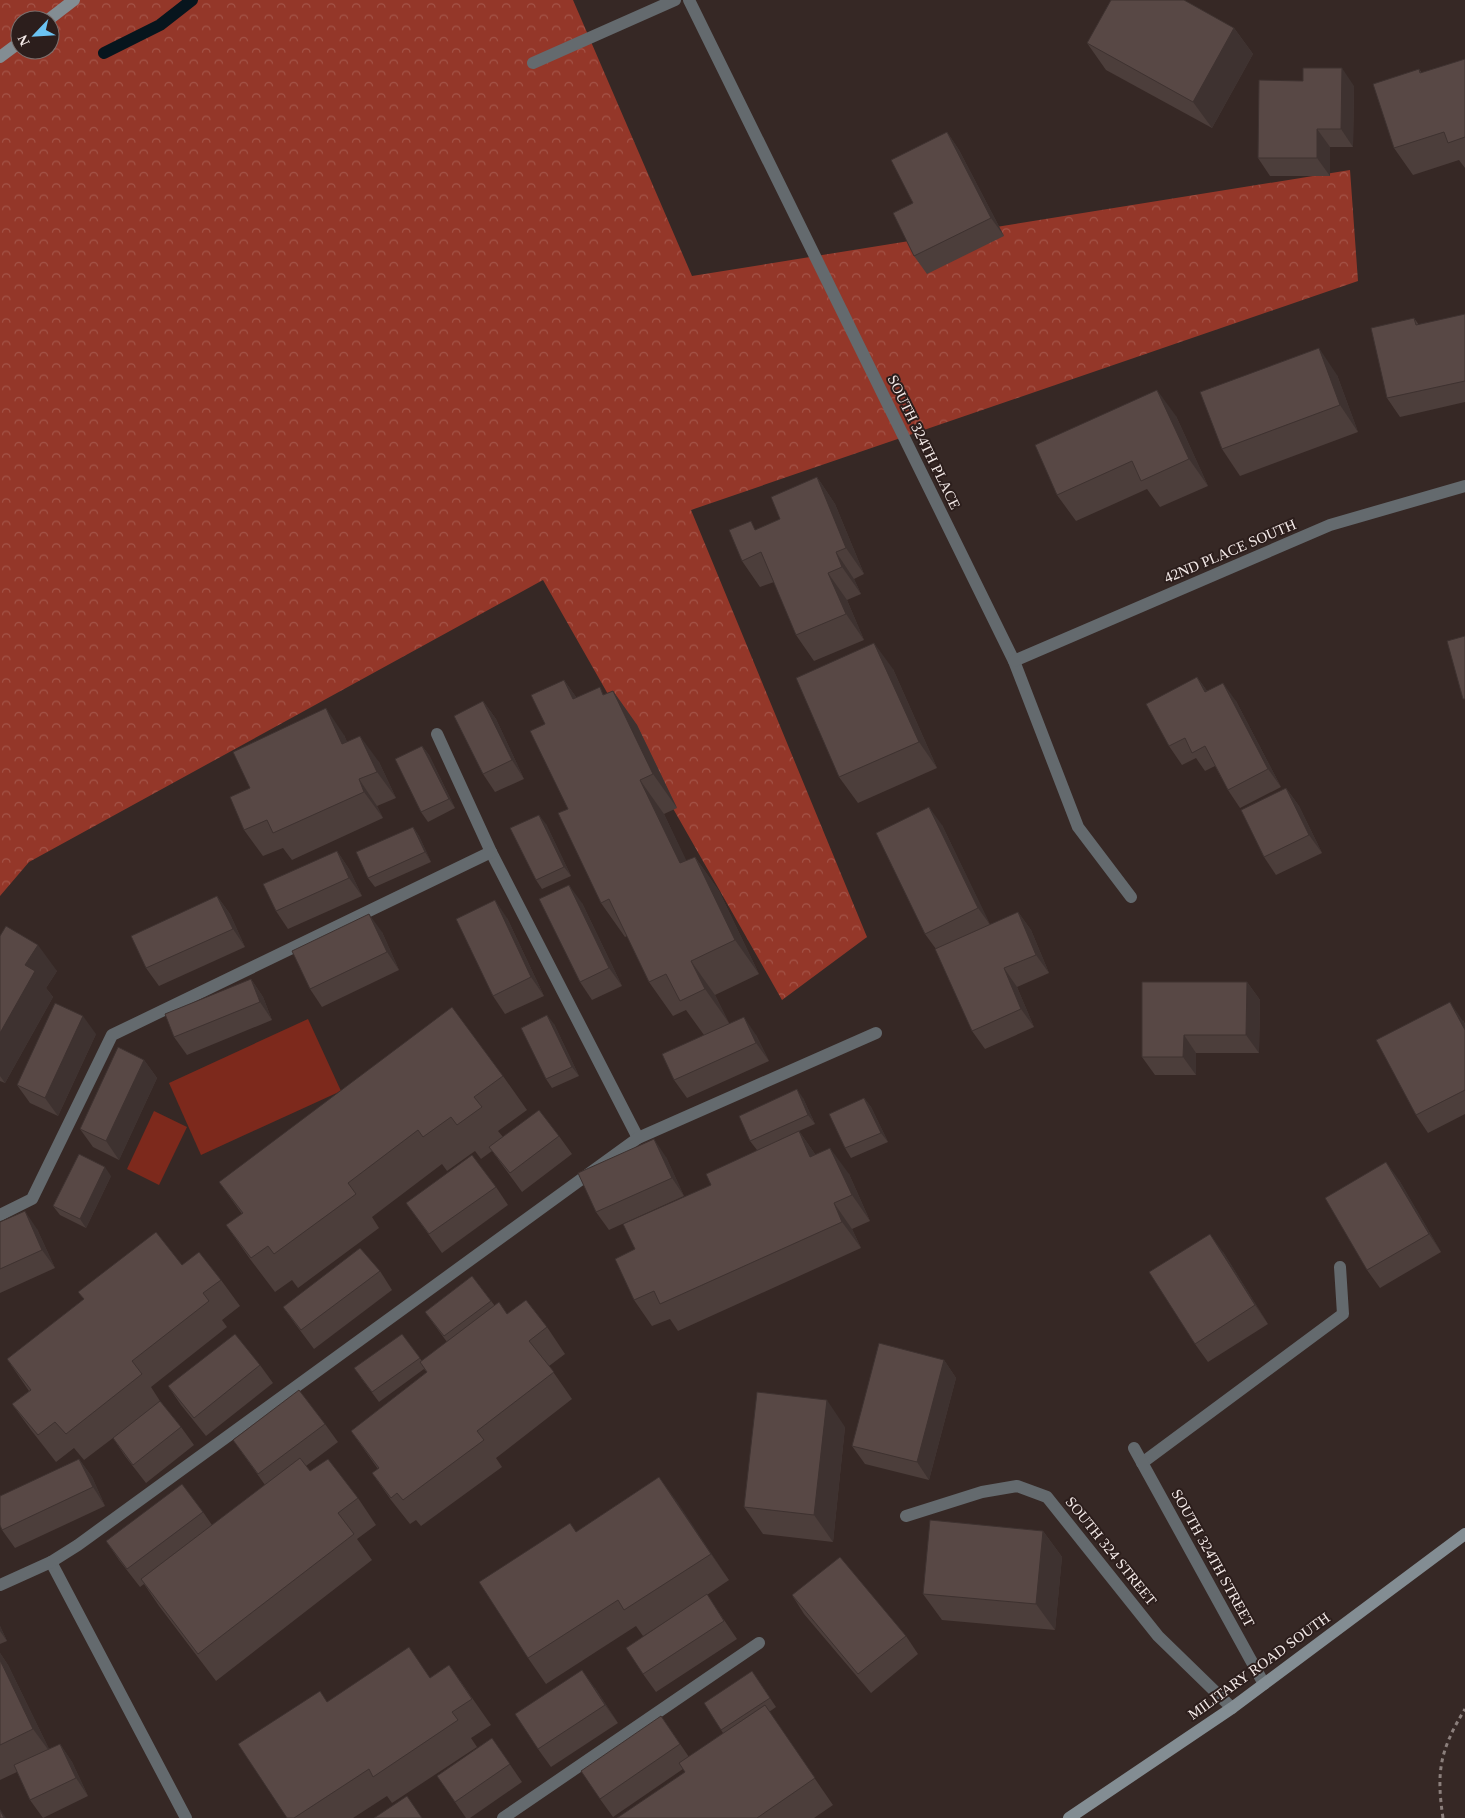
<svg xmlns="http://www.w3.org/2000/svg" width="1465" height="1818" viewBox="0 0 1465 1818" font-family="Georgia,serif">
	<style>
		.forest { fill: url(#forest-crowns); fill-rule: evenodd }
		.park { fill: #7d291c }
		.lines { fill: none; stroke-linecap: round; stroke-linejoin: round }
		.stream { stroke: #07151d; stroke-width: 12 }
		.path { stroke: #8b7f7c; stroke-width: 3; stroke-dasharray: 4 4; stroke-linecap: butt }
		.service { stroke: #646a6e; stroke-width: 12 }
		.minor { stroke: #646a6e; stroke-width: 12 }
		.secondary { stroke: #838d93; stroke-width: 12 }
		.wall { fill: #4c3e3b }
		.shaded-wall { fill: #3e3230 }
		.building { fill: #584845; stroke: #3e3230 }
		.labels { text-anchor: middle; stroke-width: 4; stroke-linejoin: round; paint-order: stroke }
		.street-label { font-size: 15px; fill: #f4eae8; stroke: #2c1e1c }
	</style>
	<defs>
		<pattern id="forest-crowns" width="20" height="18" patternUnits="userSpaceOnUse" patternTransform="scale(1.25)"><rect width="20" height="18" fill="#943729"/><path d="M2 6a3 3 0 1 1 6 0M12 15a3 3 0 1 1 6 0" fill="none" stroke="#a45448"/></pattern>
	</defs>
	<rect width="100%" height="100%" fill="#362825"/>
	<!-- forest -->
	<path class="forest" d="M0,0H573L692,276L1350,170L1358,281L691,510L867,937L782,1000L543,580L29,862L0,896ZM20,20H50V50H20Z"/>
	<!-- park -->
	<g class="park">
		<path d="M308,1019L341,1091L201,1155L169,1083Z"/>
		<path d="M154,1111L187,1127L159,1185L127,1169Z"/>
	</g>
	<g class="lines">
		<!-- stream -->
		<path class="stream" d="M104,53L160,25L192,0"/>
		<!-- path -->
		<path class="path" d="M1443,1818C1436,1771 1440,1750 1465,1709"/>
		<!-- service -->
		<g class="service">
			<path d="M437,734L491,852L638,1138"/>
			<path d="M0,1215L32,1199L112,1035L491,852"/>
			<path d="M1142,1463L1343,1314L1340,1267"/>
			<path d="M906,1516L982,1492L1017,1486L1047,1497L1158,1636L1232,1708"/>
			<path d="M51,1562L186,1818"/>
			<path d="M0,1585L51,1562L78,1545L638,1138L876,1033"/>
			<path d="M503,1818L759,1643"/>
		</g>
		<!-- minor -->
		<g class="minor">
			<path d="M689,0L1014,661L1078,827L1131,897"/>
			<path d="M533,63L675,0"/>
			<path d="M1014,661L1330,525L1465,486"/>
			<path d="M1134,1448L1264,1684"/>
		</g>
		<!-- secondary -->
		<g class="secondary">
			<path d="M48,20L74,0"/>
			<path d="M0,57L20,42"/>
			<path d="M1069,1818L1232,1708L1465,1534"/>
		</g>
	</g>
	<!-- wall -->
	<g class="wall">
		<path d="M1234,28L1253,54L1212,128L1106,70L1087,43Z"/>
		<path d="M1465,59V168L1459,160L1413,175L1394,148L1419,69L1422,73Z"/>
		<path d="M1354,86L1353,147H1330V176H1270L1258,158Z"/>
		<path d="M947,132L959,150L1004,236L927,274L914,256L913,203Z"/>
		<path d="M1465,314V402L1400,417L1387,398L1414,318L1419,325Z"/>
		<path d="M1337,375L1358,432L1240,476L1222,449Z"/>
		<path d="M1176,416L1208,486L1160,507L1147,489L1076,521L1057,495Z"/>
		<path d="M817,477L835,504L864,574L854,579L861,594L847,600L864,640L814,661L796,635L774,582L760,587L742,561L757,529L780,519Z"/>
		<path d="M893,669L937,768L858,803L839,777Z"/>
		<path d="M1197,677L1207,691L1236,701L1281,787L1240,808L1228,790L1215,766L1205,771L1196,758L1182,765L1169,746Z"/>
		<path d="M564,680L576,697L605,694L613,691L637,725L677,808L664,814L686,861L695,857L719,891L759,974L715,995L729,1023L756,1035L769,1061L687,1098L674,1080L704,1035L686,1010L673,1016L649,982L627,936L625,937L601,903L568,809L545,724Z"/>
		<path d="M483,701L496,719L524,779L495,792L483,774Z"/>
		<path d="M344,735L347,742L379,762L396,798L377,806L383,818L292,860L283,848L263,856L244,830L250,788Z"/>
		<path d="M422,746L429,755L455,808L428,822L421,812Z"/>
		<path d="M1286,788L1299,806L1322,853L1276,875L1264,857Z"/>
		<path d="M546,824L571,876L542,889L536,880Z"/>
		<path d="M942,825L990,925L1018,912L1031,930L1049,973L1017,987L1034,1027L985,1049L972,1031L936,949L925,934Z"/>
		<path d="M413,827L419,836L431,862L375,887L368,878Z"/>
		<path d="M337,851L349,869L362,896L288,929L276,911Z"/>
		<path d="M217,896L230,914L245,947L159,986L146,968Z"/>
		<path d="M582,903L622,986L592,1000L580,982Z"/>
		<path d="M507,918L544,996L505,1014L493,996Z"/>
		<path d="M382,932L399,970L322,1007L310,989Z"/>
		<path d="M0,936L57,971L46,988L53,997L5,1083L0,1081Z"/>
		<path d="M251,979L263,997L272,1020L187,1055L174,1037Z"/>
		<path d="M1247,982L1260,1000L1259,1053H1196V1075H1155L1142,1057Z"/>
		<path d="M1463,1020L1465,1024V1114L1428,1133L1416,1115Z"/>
		<path d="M554,1024L579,1076L552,1088L546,1079Z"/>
		<path d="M96,1034L58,1116L30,1103L17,1085Z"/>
		<path d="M144,1060L157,1078L119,1160L93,1147L80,1129Z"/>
		<path d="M503,1076L527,1110L498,1131L503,1137L559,1136L572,1154L522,1192L492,1151L481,1159L475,1151L447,1171L442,1164L372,1217L379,1228L298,1288L292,1280L275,1292L250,1259L226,1225L242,1214L219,1182Z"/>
		<path d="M803,1098L815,1124L799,1131L815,1154L849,1174L870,1221L852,1229L861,1248L678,1331L670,1319L652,1326L634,1300L635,1249L711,1185L757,1150L750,1141Z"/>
		<path d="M864,1098L871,1107L888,1142L851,1158L845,1148Z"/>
		<path d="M666,1157L684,1196L609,1230L596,1212Z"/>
		<path d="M111,1176L86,1228L60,1215L53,1206Z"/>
		<path d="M1399,1180L1441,1252L1380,1288L1367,1270Z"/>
		<path d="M496,1187L508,1205L442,1253L406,1203Z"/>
		<path d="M0,1222L37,1229L55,1268L0,1293Z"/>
		<path d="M1223,1252L1268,1324L1208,1362L1195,1344Z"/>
		<path d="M182,1265L221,1280L240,1306L222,1320L227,1327L151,1387L160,1401L181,1427L194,1445L146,1483L125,1456L113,1438L84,1460L74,1448L56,1462L31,1430L12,1404L29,1391L7,1359L84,1299L78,1292Z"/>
		<path d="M380,1271L392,1290L314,1349L296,1325L283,1307Z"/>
		<path d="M472,1276L495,1306L507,1314L547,1327L565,1354L549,1366L572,1399L496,1458L502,1467L421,1526L416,1520L410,1524L391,1500L372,1473L378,1469L351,1431L427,1372L424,1369L379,1402L361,1378L402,1334L422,1361L447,1342L425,1312Z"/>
		<path d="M944,1360L956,1378L929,1480L865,1464L852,1446Z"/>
		<path d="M260,1365L273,1383L206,1436L181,1405L168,1386Z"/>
		<path d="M325,1424L338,1442L306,1466L310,1471L358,1498L376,1525L357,1539L372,1560L216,1681L159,1606L144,1584L140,1587L119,1560L106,1541L203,1512L212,1525L265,1485L233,1440Z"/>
		<path d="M845,1427L833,1542L763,1534L744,1507Z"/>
		<path d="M79,1459L92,1477L105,1506L15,1548L2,1530Z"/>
		<path d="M659,1477L729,1580L707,1595L737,1639L656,1692L643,1674L684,1610L643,1636L636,1626L546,1684L528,1658L576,1532Z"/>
		<path d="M1043,1531L1062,1557L1055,1630L942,1620L923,1594Z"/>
		<path d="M792,1595L906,1636L918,1654L871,1693L804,1614Z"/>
		<path d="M0,1626L7,1641L0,1644Z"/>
		<path d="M0,1653L8,1665L49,1749L60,1744L72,1762L88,1796L43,1818L30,1800L17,1772L0,1780Z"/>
		<path d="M449,1665L491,1725L471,1738L477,1747L392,1803L387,1796L353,1818H287L327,1702L431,1677Z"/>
		<path d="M752,1671L776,1707L769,1712L833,1805L814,1818H617L685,1772L683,1769L613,1817L600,1799L661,1716L689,1757L723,1733L721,1730Z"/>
		<path d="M595,1688L618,1723L551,1767L538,1749Z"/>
		<path d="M492,1738L522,1782L470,1818H466L437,1776Z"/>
	</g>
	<!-- shaded-wall -->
	<g class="shaded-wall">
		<path d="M1234,28L1253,54L1212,128L1193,102Z"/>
		<path d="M1342,68L1354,86L1353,147L1341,129Z"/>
		<path d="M1317,129L1330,147V176L1317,158Z"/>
		<path d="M947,132L959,150L1004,236L991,218Z"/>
		<path d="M1319,348L1337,375L1358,432L1340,405Z"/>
		<path d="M1157,390L1176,416L1208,486L1189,459Z"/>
		<path d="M817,477L835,504L864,574L846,548Z"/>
		<path d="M836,552L854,579L861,594L842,567Z"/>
		<path d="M828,573L847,600L864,640L846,614Z"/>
		<path d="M874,643L893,669L937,768L919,742Z"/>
		<path d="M1197,677L1210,695L1205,692Z"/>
		<path d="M564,680L588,714L573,699Z"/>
		<path d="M1223,683L1236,701L1281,787L1268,769Z"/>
		<path d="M613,691L637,725L677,808L653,774Z"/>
		<path d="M483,701L496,719L524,779L512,760Z"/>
		<path d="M326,708L344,735L360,771L342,744Z"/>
		<path d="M360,736L379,762L396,798L377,772Z"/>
		<path d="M422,746L429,755L455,808L449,799Z"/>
		<path d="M359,779L377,806L383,818L364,792Z"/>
		<path d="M640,780L664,814L704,897L680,863Z"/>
		<path d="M1286,788L1299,806L1322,853L1309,835Z"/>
		<path d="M929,807L942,825L991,926L978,908Z"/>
		<path d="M539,815L546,824L571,876L564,867Z"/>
		<path d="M413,827L419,836L431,862L425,852Z"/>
		<path d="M337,851L349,869L362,896L349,878Z"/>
		<path d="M695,857L719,891L759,974L735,940Z"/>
		<path d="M569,885L582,903L622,986L609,968Z"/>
		<path d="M217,896L230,914L245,947L233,929Z"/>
		<path d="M495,900L507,918L544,996L531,977Z"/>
		<path d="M1018,912L1031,930L1049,973L1036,955Z"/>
		<path d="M369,914L382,932L399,970L387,952Z"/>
		<path d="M38,945L57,971L46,988L53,997L5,1083L0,1076V1033L25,965Z"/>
		<path d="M691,961L715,995L729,1023L705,989Z"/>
		<path d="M1004,968L1017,987L1034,1027L1021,1009Z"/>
		<path d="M251,979L263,997L272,1020L260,1002Z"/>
		<path d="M1247,982L1260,1000L1259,1053L1246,1035Z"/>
		<path d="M1450,1002L1465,1024V1030Z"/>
		<path d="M547,1015L554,1024L579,1076L572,1067Z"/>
		<path d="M83,1016L96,1034L58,1116L45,1098Z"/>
		<path d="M744,1017L756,1035L769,1061L756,1043Z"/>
		<path d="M1184,1035L1196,1053V1075L1183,1057Z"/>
		<path d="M144,1060L157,1078L119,1160L106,1141Z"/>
		<path d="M797,1089L803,1098L815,1124L808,1115Z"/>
		<path d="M864,1098L871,1107L888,1142L881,1133Z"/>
		<path d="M799,1131L817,1157H810Z"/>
		<path d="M654,1139L666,1157L684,1196L672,1178Z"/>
		<path d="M830,1148L849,1174L870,1221L852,1195Z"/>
		<path d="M1386,1162L1399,1180L1441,1252L1429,1234Z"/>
		<path d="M105,1167L111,1176L86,1228L80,1219Z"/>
		<path d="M834,1203L852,1229L861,1248L842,1222Z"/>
		<path d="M25,1211L37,1229L55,1268L42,1250Z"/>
		<path d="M1210,1234L1223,1252L1268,1324L1255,1305Z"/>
		<path d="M944,1360L956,1378L929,1480L917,1462Z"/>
		<path d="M827,1400L845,1427L833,1542L814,1515Z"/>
		<path d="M79,1459L92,1477L105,1506L93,1487Z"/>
		<path d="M659,1477L678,1503L729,1580L711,1554Z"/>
		<path d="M1043,1531L1062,1557L1055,1630L1036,1604Z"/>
		<path d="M0,1626L7,1641L0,1631Z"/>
		<path d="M0,1653L8,1665L52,1755L33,1729L0,1660Z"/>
		<path d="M582,1670L595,1688L618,1723L605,1705Z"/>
		<path d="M60,1744L72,1762L88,1796L76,1778Z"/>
		<path d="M0,1809L6,1818H0Z"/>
	</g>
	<!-- building -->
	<g class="building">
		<path d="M1111,0H1184L1234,28L1193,102L1087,43Z"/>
		<path d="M1465,59V137L1448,143L1444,132L1394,148L1373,84L1419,69L1420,73Z"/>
		<path d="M1303,68H1342L1341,129H1317V158H1258L1259,80L1303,81Z"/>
		<path d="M947,132L991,218L914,256L893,213L913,203L891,160Z"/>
		<path d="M1465,314V381L1387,398L1371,328L1414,318L1416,325Z"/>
		<path d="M1319,348L1340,405L1222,449L1200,392Z"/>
		<path d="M1157,390L1189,459L1141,481L1132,461L1057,495L1035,445Z"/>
		<path d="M817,477L846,548L836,552L842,567L828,573L846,614L796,635L761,552L742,561L729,530L751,521L755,530L780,519L771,497Z"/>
		<path d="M1465,636V699H1463L1447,641Z"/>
		<path d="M874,643L919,742L839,777L796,678Z"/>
		<path d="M1197,677L1205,692L1223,683L1268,769L1228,790L1205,746L1192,753L1185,738L1169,746L1146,704Z"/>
		<path d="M564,680L573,699L600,687L603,695L613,691L653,774L640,780L680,863L695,857L735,940L691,961L705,989L680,1001L666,974L649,982L609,899L601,903L558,813L568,809L530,731L545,724L531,695Z"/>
		<path d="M483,701L512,760L483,774L454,716Z"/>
		<path d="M326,708L342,744L360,736L377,772L359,779L364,792L273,833L267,820L244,830L230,797L250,788L233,752Z"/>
		<path d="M422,746L449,799L421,812L395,759Z"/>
		<path d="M1286,788L1309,835L1264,857L1241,810Z"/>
		<path d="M929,807L978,908L925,934L876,833Z"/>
		<path d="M539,815L564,867L536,880L510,828Z"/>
		<path d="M413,827L425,852L368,878L356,852Z"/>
		<path d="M337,851L349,878L276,911L263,884Z"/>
		<path d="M569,885L609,968L580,982L539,899Z"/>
		<path d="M217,896L233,929L146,968L131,936Z"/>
		<path d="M495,900L531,977L493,996L456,919Z"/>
		<path d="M1018,912L1036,955L1004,968L1021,1009L972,1031L935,949Z"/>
		<path d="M369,914L387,952L310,989L292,951Z"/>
		<path d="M6,926L38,945L25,965L35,971L0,1033V936Z"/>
		<path d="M251,979L260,1002L174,1037L165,1014Z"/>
		<path d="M1142,982H1247L1246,1035H1184L1183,1057H1142Z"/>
		<path d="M1450,1002L1465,1030V1090L1416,1115L1376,1040Z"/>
		<path d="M55,1003L83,1016L45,1098L17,1085Z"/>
		<path d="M452,1007L503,1076L474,1097L482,1107L457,1125L451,1117L423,1137L418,1130L348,1183L356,1194L274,1254L268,1246L251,1258L226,1225L243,1213L219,1182Z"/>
		<path d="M547,1015L572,1067L546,1079L521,1028Z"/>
		<path d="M744,1017L756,1043L674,1080L662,1054Z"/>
		<path d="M118,1047L144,1060L106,1141L80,1129Z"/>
		<path d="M797,1089L808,1115L750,1141L739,1116Z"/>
		<path d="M864,1098L881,1133L845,1148L829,1114Z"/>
		<path d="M539,1110L559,1136L510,1173L489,1147Z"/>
		<path d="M799,1131L810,1157L830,1148L852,1195L834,1203L842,1222L660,1304L654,1291L634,1300L615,1259L635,1249L623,1224L711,1185L706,1174Z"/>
		<path d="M654,1139L672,1178L596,1212L578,1173Z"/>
		<path d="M79,1154L105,1167L80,1219L53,1206Z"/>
		<path d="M472,1155L496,1187L429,1234L406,1203Z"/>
		<path d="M1386,1162L1429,1234L1367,1270L1325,1198Z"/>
		<path d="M25,1211L42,1250L0,1269V1222Z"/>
		<path d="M156,1232L182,1265L199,1252L221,1280L203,1293L209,1301L132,1361L142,1374L66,1434L55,1422L38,1435L12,1404L31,1390L7,1359L84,1299L78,1292Z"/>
		<path d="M1210,1234L1255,1305L1195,1344L1149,1272Z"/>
		<path d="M360,1248L380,1271L301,1330L283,1307Z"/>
		<path d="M472,1276L491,1301L444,1336L425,1312Z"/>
		<path d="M526,1300L547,1327L529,1341L554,1372L477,1431L484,1440L403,1500L397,1493L391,1498L372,1473L379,1468L351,1431L427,1372L420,1362L499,1302L507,1314Z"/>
		<path d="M235,1334L260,1365L194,1418L168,1386Z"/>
		<path d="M402,1334L420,1358L372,1392L354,1368Z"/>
		<path d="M879,1343L944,1360L917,1462L852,1446Z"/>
		<path d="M299,1390L325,1424L258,1474L233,1440Z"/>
		<path d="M757,1392L827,1400L814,1515L744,1507Z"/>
		<path d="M160,1401L181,1427L133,1465L113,1438Z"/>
		<path d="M300,1458L310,1471L328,1459L358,1498L338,1513L354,1534L198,1654L141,1579Z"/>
		<path d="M79,1459L93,1487L2,1530L0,1525V1496Z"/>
		<path d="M659,1477L711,1554L624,1610L618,1600L528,1658L479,1582L570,1523L576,1532Z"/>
		<path d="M182,1484L203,1512L127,1569L106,1541Z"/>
		<path d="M930,1520L1043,1531L1036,1604L923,1594Z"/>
		<path d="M840,1557L906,1636L858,1674L792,1595Z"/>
		<path d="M707,1594L724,1621L643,1674L626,1648Z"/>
		<path d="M409,1647L430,1678L449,1665L472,1699L452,1712L458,1720L373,1777L369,1769L294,1818H287L238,1744L320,1691L327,1702Z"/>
		<path d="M0,1660L33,1729L0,1745Z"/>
		<path d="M582,1670L605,1705L538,1749L515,1714Z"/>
		<path d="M752,1671L770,1698L721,1730L704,1703Z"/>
		<path d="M765,1705L815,1778L757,1818H617L685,1772L679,1763Z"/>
		<path d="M661,1716L680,1744L600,1799L581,1771Z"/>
		<path d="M492,1738L510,1764L455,1802L437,1776Z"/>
		<path d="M60,1744L76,1778L30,1800L14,1765Z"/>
		<path d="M407,1796L422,1818H374Z"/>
		<path d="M0,1810L4,1818H0Z"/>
	</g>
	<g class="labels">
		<!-- street labels -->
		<g class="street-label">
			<text transform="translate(924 442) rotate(64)" y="5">SOUTH 324TH PLACE</text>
			<text transform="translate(1230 551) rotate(-23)" y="5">42ND PLACE SOUTH</text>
			<text transform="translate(1111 1551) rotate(51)" y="5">SOUTH 324 STREET</text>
			<text transform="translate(1213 1558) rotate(61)" y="5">SOUTH 324TH STREET</text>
			<text transform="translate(1259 1666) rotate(-36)" y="5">MILITARY ROAD SOUTH</text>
		</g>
	</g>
	<!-- north arrow -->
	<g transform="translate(35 35) rotate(245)"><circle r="24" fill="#2c1e1c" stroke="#7c706e"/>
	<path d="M0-4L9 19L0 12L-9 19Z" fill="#6bc3f2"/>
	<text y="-8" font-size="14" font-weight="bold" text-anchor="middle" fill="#f4eae8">N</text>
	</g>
</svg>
